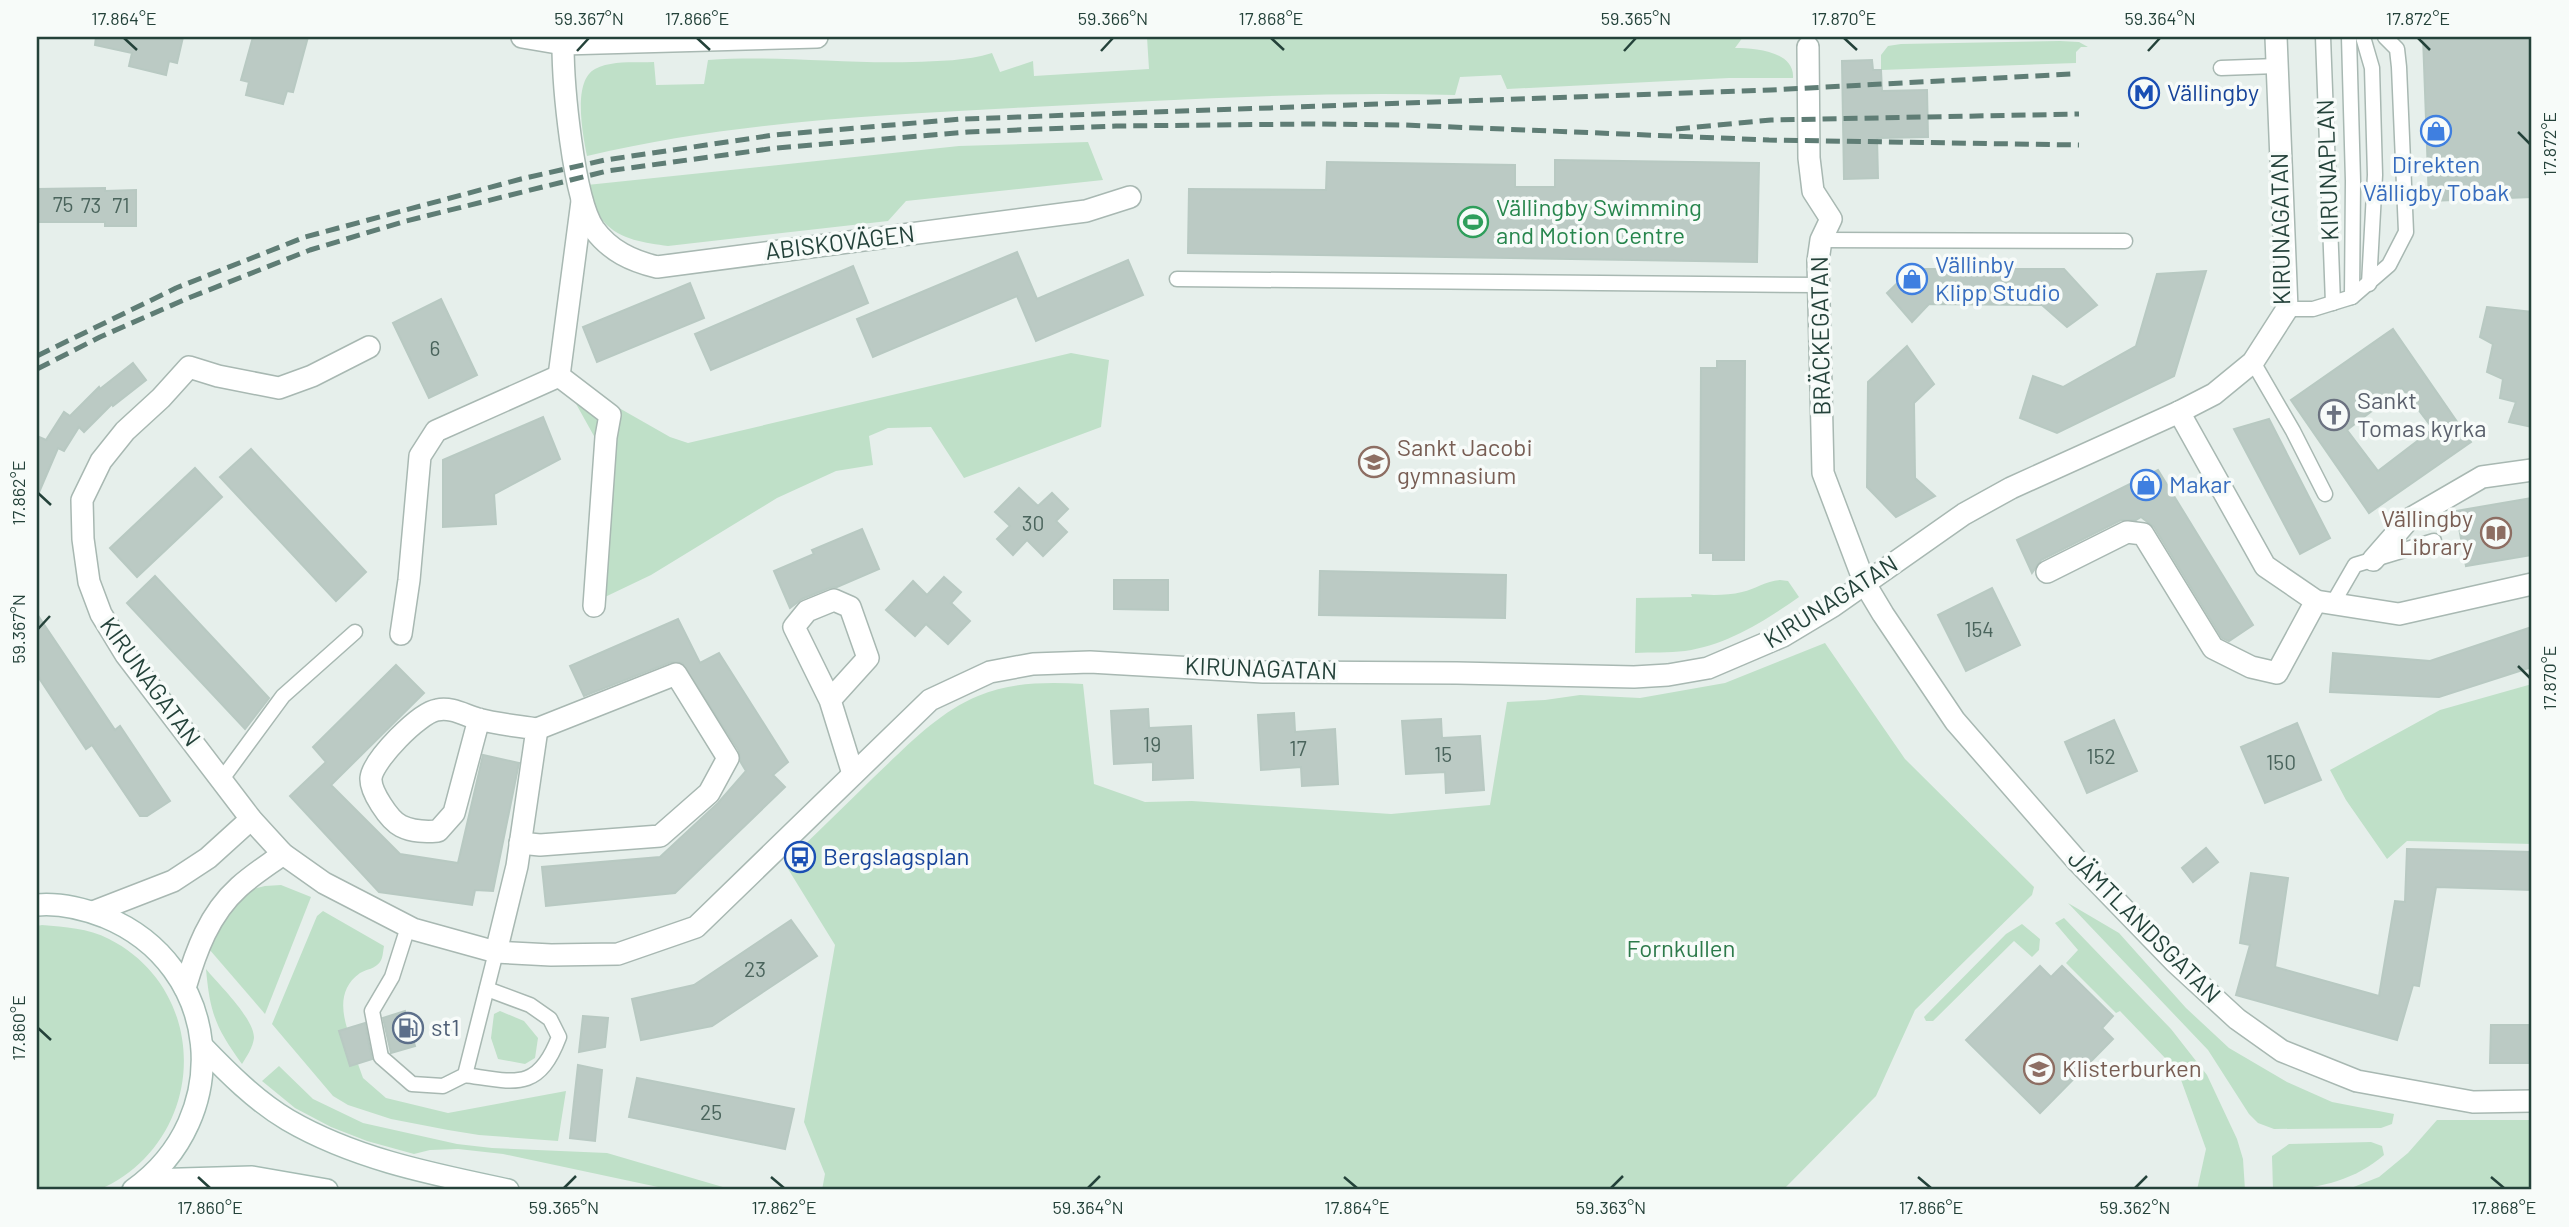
<svg xmlns="http://www.w3.org/2000/svg" width="2569" height="1227" viewBox="0 0 2569 1227" font-family="Barlow,sans-serif">
	<style>
		.green { fill: #bfe0c8 }
		.building { fill: #bbcac4; stroke: #b8c9c2; stroke-width: 2; fill-rule: evenodd }
		.lines { fill: none; stroke-linecap: round; stroke-linejoin: round }
		.lane-casing { stroke: #a8b8b2; stroke-width: 17 }
		.street-casing { stroke: #a8b8b2; stroke-width: 24 }
		.secondary-casing { stroke: #a4bbb3; stroke-width: 24 }
		.lane { stroke: #fff; stroke-width: 14 }
		.street { stroke: #fff; stroke-width: 21 }
		.secondary { stroke: #fff; stroke-width: 21 }
		.rail { stroke: #5f7d75; stroke-width: 5; stroke-dasharray: 14 7; stroke-linecap: butt }
		.ticks { fill: none; stroke: #24423a; stroke-width: 2.5 }
		.labels { text-anchor: middle; stroke-width: 7; stroke-linejoin: round; paint-order: stroke }
		.number-label { font-size: 21px; fill: #4a645c }
		.transit-label { font-size: 24px; fill: #164399; stroke: #f7fbf9; text-anchor: start }
		.shop-label { font-size: 24px; fill: #366cbe; stroke: #f7fbf9; text-anchor: start }
		.street-label { font-size: 24px; fill: #24423a; stroke: #f7fbf9 }
		.leisure-label { font-size: 24px; fill: #27864d; stroke: #f7fbf9; text-anchor: start }
		.worship-label { font-size: 24px; fill: #5b616d; stroke: #f7fbf9; text-anchor: start }
		.education-label { font-size: 24px; fill: #785e54; stroke: #f7fbf9; text-anchor: start }
		.park-label { font-size: 24px; fill: #2d7a4b; stroke: #f7fbf9 }
		.service-label { font-size: 24px; fill: #4e5e75; stroke: #f7fbf9; text-anchor: start }
		.neatline { fill: none; stroke: #24423a; stroke-width: 2.5 }
		.ticks-label { font-size: 18px; text-anchor: middle; fill: #24423a }
	</style>
	<rect width="100%" height="100%" fill="#e6efeb"/>
	<!-- green -->
	<g class="green">
		<path d="M1147,37H1743L1735,48C1754,48 1795,51 1793,78H1729L1507,89L1501,75L1460,77L1455,95C1314,91 1173,100 1032,107C883,115 733,121 587,156C583,136 572,81 595,69C612,60 635,63 654,62L656,85L704,84L708,60C775,55 844,64 912,62C939,61 966,61 992,53L1000,72L1033,61L1034,76L1149,69Z"/>
		<path d="M2060,41L2079,42L2088,47H2081L2076,52V63L1881,70V55L1888,46L1901,44Z"/>
		<path d="M1088,142L1103,180L906,201L888,221L668,246C646,243 620,240 604,222C596,213 592,196 587,185L959,146Z"/>
		<path d="M1071,353L1109,360L1101,427L964,478L931,427L888,428L869,436L873,465L836,471L777,498L651,575L607,596L583,603L595,532L599,445L575,402L591,392L670,437L688,443Z"/>
		<path d="M1780,580L1788,581L1799,597C1765,621 1727,645 1685,651C1669,653 1651,652 1635,653L1636,598L1692,597L1691,594C1708,595 1726,596 1742,592C1756,589 1765,581 1780,580Z"/>
		<path d="M1825,643L1905,759L2034,887L2032,895L1915,1010L1876,1096L1783,1190H822L825,1174L804,1122L835,945L785,864C814,835 844,807 873,778C905,748 937,713 978,696C1012,682 1047,682 1083,684L1094,784L1145,802L1192,801L1391,814L1490,805L1507,702L1545,700L1580,695L1640,698L1725,683Z"/>
		<path d="M2532,684V844L2407,841L2387,859L2346,800L2330,770L2440,710Z"/>
		<path d="M281,885L311,897L265,1014L209,949L214,931L245,891L265,886Z"/>
		<path d="M2068,903L2119,933L2186,1008L2229,1048L2287,1082L2332,1102L2394,1114L2392,1124L2381,1128L2274,1129L2258,1123L2249,1114L2208,1050Z"/>
		<path d="M323,911L384,946C383,951 383,958 380,962C375,969 367,969 360,973C340,987 341,1008 347,1028L340,1031L351,1066L358,1064L363,1078L386,1098L448,1113L566,1091L558,1141L479,1135L448,1130L391,1119L348,1105L333,1096L272,1024L317,916Z"/>
		<path d="M2064,918L2171,1029L2207,1075L2237,1139L2243,1159L2245,1190H2197L2206,1149L2180,1077L2167,1060L2120,1011L2116,1013L2066,963L2078,950L2055,923Z"/>
		<path d="M2022,924L2040,939L2039,950L2032,957L2014,941L1933,1021H1926L1924,1017L2006,934Z"/>
		<path d="M42,925C65,927 88,928 109,939C194,982 208,1093 144,1159C132,1171 116,1183 100,1189C82,1195 56,1190 37,1190V926Z"/>
		<path d="M206,969C219,985 254,1018 254,1038C253,1047 247,1056 242,1064C216,1028 210,1014 206,969Z"/>
		<path d="M500,1011L524,1021L538,1038L535,1058L525,1064L498,1059L491,1038L494,1014Z"/>
		<path d="M279,1066L313,1099L363,1123L457,1144L492,1148L607,1153L733,1190H672L503,1154L458,1149L430,1150L414,1154L367,1141L331,1127L295,1108L262,1081Z"/>
		<path d="M2437,1120H2532V1188L2346,1190L2379,1177L2408,1153Z"/>
		<path d="M2371,1142L2382,1146L2384,1155C2353,1182 2313,1190 2273,1190L2272,1156L2289,1144Z"/>
	</g>
	<!-- building -->
	<g class="building">
		<path d="M96,37H183L177,63L169,61L166,75L129,66L132,53L95,45Z"/>
		<path d="M253,37H308L293,92L287,91L283,104L246,95L249,82L241,80Z"/>
		<path d="M2423,37H2532V197L2429,201Z"/>
		<path d="M1872,60L1873,70H1881L1882,91L1927,90L1928,137L1877,138L1878,178L1844,179L1842,61Z"/>
		<path d="M1555,160L1759,163L1757,262L1188,253L1189,189L1326,190L1327,162L1515,165V187H1555Z"/>
		<path d="M105,188V191L136,190V226H105V222H37V189Z"/>
		<path d="M1017,252L1037,299L1128,260L1143,295L1036,341L1017,296L873,357L857,319Z"/>
		<path d="M853,266L868,303L711,370L695,334Z"/>
		<path d="M1912,269H2064L2097,305L2067,327L2042,305L1929,304L1912,322L1887,293Z"/>
		<path d="M2206,271L2174,376L2057,433L2020,418L2033,376L2063,387L2136,346L2157,274Z"/>
		<path d="M690,283L704,318L597,362L583,327Z"/>
		<path d="M441,299L477,375L429,398L393,323Z"/>
		<path d="M2487,307L2532,312V427L2509,422L2516,402L2500,398L2503,379L2487,372L2493,344L2480,337Z"/>
		<path d="M2393,329L2471,442L2369,513L2291,400ZM2402,388L2433,429L2378,471L2347,430Z"/>
		<path d="M1907,346L1934,384L1914,403L1915,478L1935,496L1896,517L1867,487L1868,382Z"/>
		<path d="M1717,361H1745L1744,560H1713V553H1700L1701,368H1717Z"/>
		<path d="M133,363L146,380L113,406L112,404L84,432L79,427L64,451L58,448L37,497V436L46,440L64,412L70,416L99,387L100,389Z"/>
		<path d="M543,417L560,459L494,494L496,524L443,527V460Z"/>
		<path d="M2269,419L2330,538L2300,554L2234,429Z"/>
		<path d="M251,449L366,572L336,601L220,477Z"/>
		<path d="M195,468L222,497L137,577L110,548Z"/>
		<path d="M2158,470L2253,625L2229,641L2222,638L2154,527L2141,517L2136,520H2121L2041,560L2032,573L2017,540Z"/>
		<path d="M1019,488L1038,506L1052,493L1068,509L1056,521L1067,532L1043,556L1027,540L1013,555L997,539L1010,526L995,512Z"/>
		<path d="M2532,498V555L2466,566L2456,511Z"/>
		<path d="M862,529L879,569L837,587L829,588L802,599L790,608L774,571L814,554L812,550Z"/>
		<path d="M1320,571L1506,575L1505,618L1319,615Z"/>
		<path d="M155,576L269,698L245,729L127,603Z"/>
		<path d="M944,577L961,592L951,603L970,621L948,644L926,624L915,636L886,610L913,581L927,595Z"/>
		<path d="M1114,580H1168V610L1114,609Z"/>
		<path d="M1992,588L2020,645L1966,671L1938,615Z"/>
		<path d="M37,614L115,730L120,726L170,801L147,816H140L92,745L86,749L37,675Z"/>
		<path d="M678,619L700,663L719,653L788,762L773,775L785,787L675,893L546,906L542,867L660,857L718,803L746,771L740,761L739,751L682,663L671,662L584,696L570,666Z"/>
		<path d="M2532,627V667L2439,697L2330,692L2333,653L2430,661Z"/>
		<path d="M396,665L424,693L331,785L400,854L458,863L483,755L519,763L493,891L475,890L472,905L379,892L290,796L326,762L313,747Z"/>
		<path d="M1148,709L1149,728L1191,726L1193,778L1153,780V762L1114,764L1111,711Z"/>
		<path d="M1294,713L1295,732L1335,729L1338,784L1302,786L1301,767L1261,770L1258,715Z"/>
		<path d="M1441,719L1442,738L1480,736L1484,790L1446,793L1445,772L1406,774L1402,721Z"/>
		<path d="M2114,720L2137,771L2087,793L2065,742Z"/>
		<path d="M2297,723L2321,780L2265,803L2241,747Z"/>
		<path d="M2206,848L2218,862L2193,882L2182,868Z"/>
		<path d="M2407,849L2532,852V890L2436,887L2419,986L2413,985L2397,1040L2236,995L2250,945L2240,943L2251,873L2288,878L2275,967L2379,996L2395,901L2405,902Z"/>
		<path d="M791,920L817,956L712,1026L641,1040L632,999L694,985Z"/>
		<path d="M2040,966L2051,977L2062,966L2113,1016L2102,1028L2113,1039L2040,1113L1966,1040Z"/>
		<path d="M405,1011L415,1046L391,1053L383,1018Z"/>
		<path d="M583,1016L608,1018L605,1047L579,1052Z"/>
		<path d="M365,1023L372,1059L350,1066L339,1031Z"/>
		<path d="M2491,1025H2532V1063H2490Z"/>
		<path d="M578,1065L602,1070L595,1141L570,1138Z"/>
		<path d="M637,1078L794,1109L785,1149L629,1117Z"/>
	</g>
	<g class="lines">
		<!-- lane casing -->
		<g class="lane-casing">
			<g id="lane">
				<path d="M2323,37L2333,303"/>
				<path d="M2349,37L2353,181L2352,297"/>
				<path d="M2363,37L2372,68L2375,175L2369,284"/>
				<path d="M2221,68L2277,66"/>
				<path d="M1821,240L2125,241"/>
				<path d="M1177,279L1818,285"/>
				<path d="M2287,309H2313L2352,297L2389,265L2406,232L2399,67L2397,49L2385,37"/>
				<path d="M2253,362L2293,431L2325,494"/>
				<path d="M2333,603L2355,565L2434,541"/>
				<path d="M222,779L283,696L355,632"/>
				<path d="M408,927L392,977L372,1011L381,1057L412,1084L443,1086L465,1075L496,952"/>
				<path d="M465,1075C515,1082 538,1092 559,1037L550,1019L530,1005L487,989"/>
			</g>
		</g>
		<!-- street casing -->
		<g class="street-casing">
			<g id="street">
				<path d="M522,37L563,44L817,37"/>
				<path d="M563,44C563,84 573,198 594,229C610,251 632,261 657,267L1086,211L1130,197"/>
				<path d="M1808,47L1809,158L1813,191L1831,219L1821,240L1818,261L1823,473L1865,584L1883,614L1955,721L2078,862L2175,962L2237,1019L2282,1051L2357,1081L2473,1102L2532,1101"/>
				<path d="M369,347L312,376L279,388L218,376L189,367L161,398L125,431L101,461L82,500L83,539L89,582L101,614L126,655L251,819L283,854L324,883L413,929L496,952L551,955L618,954L696,927L930,700L990,672L1033,664L1090,662L1263,672L1457,673L1634,677L1668,675L1708,668L1783,636L1833,606L1964,514L2011,488L2179,412L2214,394L2253,362L2287,309L2276,37"/>
				<path d="M559,376L582,201"/>
				<path d="M2179,412L2265,566L2316,601L2399,614L2532,584"/>
				<path d="M2373,560L2408,520L2482,477L2532,470"/>
				<path d="M2047,572L2127,532L2143,534L2213,648L2251,667L2277,673L2316,601"/>
				<path d="M401,634L409,580L420,456L436,431L559,376L610,415L606,437L594,606"/>
				<path d="M830,700L868,658L850,607L834,600L807,611L794,627L830,700L853,774"/>
				<path d="M479,719L454,813L438,831C425,832 413,832 401,826C389,820 370,791 371,778C373,760 419,713 437,710C452,707 464,715 478,719C497,724 518,726 537,729L517,866L496,952"/>
				<path d="M520,843L540,845L660,836L709,793L728,758L676,674L537,729"/>
				<path d="M93,912L173,881L208,858L251,819"/>
				<path d="M185,988C196,951 209,914 239,887C252,875 268,865 283,854"/>
			</g>
		</g>
		<!-- secondary casing -->
		<g class="secondary-casing">
			<g id="secondary">
				<path d="M37,905C59,903 84,909 105,917C222,965 236,1117 133,1190"/>
				<path d="M202,1046C228,1073 256,1101 288,1120C355,1159 432,1174 508,1190"/>
				<path d="M147,1180L252,1177L327,1190"/>
			</g>
		</g>
		<!-- lane -->
		<use href="#lane" class="lane"/>
		<!-- street -->
		<use href="#street" class="street"/>
		<!-- secondary -->
		<use href="#secondary" class="secondary"/>
		<!-- rail -->
		<g class="rail">
			<path d="M1676,129L1771,120L2079,114"/>
			<path d="M37,356L176,288L305,237L521,179L605,160L774,135L962,119L1771,90L2071,74"/>
			<path d="M37,369L100,337L186,299L310,250L406,221L607,171L776,148L968,132L1116,126L1313,124L1404,125L1769,140L2079,145"/>
		</g>
	</g>
	<!-- ticks -->
	<path class="ticks" d="M124,38L137,50M697,38L710,50M1271,38L1284,50M1844,38L1857,50M2418,38L2430,50M577,51L589,38M1101,51L1113,38M1624,51L1636,38M2148,51L2160,38M2518,132L2530,144M38,493L51,505M38,629L50,616M2518,666L2530,678M38,1028L51,1040M198,1177L210,1188M771,1177L784,1188M1344,1177L1357,1188M1918,1177L1931,1188M2491,1177L2504,1188M564,1188L576,1176M1088,1188L1100,1176M1611,1188L1623,1176M2135,1188L2147,1176"/>
	<!-- icons -->
	<defs>
		<g id="metro-ring" transform="scale(1.575)"><circle r="9.5" fill="#f7fbf9" stroke="#1a4fb4" stroke-width="1.5"/><path d="M-5.5 5V-5H-3L0 0L3-5H5.5V5H3V-.5L0 4L-3-.5V5Z" fill="#1a4fb4"/></g>
		<g id="shop-ring" transform="scale(1.575)"><circle r="9.5" fill="#f7fbf9" stroke="#3f7fe0" stroke-width="1.5"/><path d="M-5-2.5h2.3a2.7 3.5 0 0 1 5.4 0H5L5.5 6h-11ZM-1.5-2.5h3a1.5 2.3 0 0 0-3 0Z" fill="#3f7fe0"/></g>
		<g id="stadium-ring" transform="scale(1.575)"><circle r="9.5" fill="#f7fbf9" stroke="#2e9e5b" stroke-width="1.5"/><path d="M0-5a6.5 5 0 1 0 0 10a6.5 5 0 1 0 0-10ZM-3.5-1.8h7v3.6h-7Z" fill="#2e9e5b"/></g>
		<g id="church-ring" transform="scale(1.575)"><circle r="9.5" fill="#f7fbf9" stroke="#6b7280" stroke-width="1.5"/><path d="M-1.2-6h2.4v3.5h3.3v2.4h-3.3V6h-2.4V-.1h-3.3v-2.4h3.3Z" fill="#6b7280"/></g>
		<g id="school-ring" transform="scale(1.575)"><circle r="9.5" fill="#f7fbf9" stroke="#8d6e63" stroke-width="1.5"/><path d="M0-5L7-2L0 1L-7-2ZM-4 1L0 2.5L4 1V4Q0 6-4 4Z" fill="#8d6e63"/></g>
		<g id="library-ring" transform="scale(1.575)"><circle r="9.5" fill="#f7fbf9" stroke="#8d6e63" stroke-width="1.5"/><path d="M-6-4Q-3-5.5-.7-3.5V5Q-3 3-6 4ZM6-4Q3-5.5 .7-3.5V5Q3 3 6 4Z" fill="#8d6e63"/></g>
		<g id="bus-ring" transform="scale(1.575)"><circle r="9.5" fill="#f7fbf9" stroke="#1a4fb4" stroke-width="1.5"/><path d="M-5-6H5V4H4V6H2V4H-2V6H-4V4H-5ZM-3.5-4V0h7V-4ZM-3.5 1.2v1.5H-2V1.2ZM2 1.2v1.5H3.5V1.2Z" fill="#1a4fb4"/></g>
		<g id="fuel-ring" transform="scale(1.575)"><circle r="9.5" fill="#f7fbf9" stroke="#5c6f8a" stroke-width="1.5"/><path d="M-5.5-6h7V0h2V4h1.3V-2.5L3-4.5l.8-.8L6-3V5H2.5V1h-1V6h-7ZM-4.2-4.7v3.2H.2V-4.7Z" fill="#5c6f8a"/></g>
	</defs>
	<g fill-rule="evenodd">
		<use href="#metro-ring" x="2144" y="93"/>
		<use href="#shop-ring" x="2436" y="131"/>
		<use href="#stadium-ring" x="1473" y="222"/>
		<use href="#shop-ring" x="1912" y="279"/>
		<use href="#church-ring" x="2334" y="415"/>
		<use href="#school-ring" x="1374" y="462"/>
		<use href="#shop-ring" x="2146" y="485"/>
		<use href="#library-ring" x="2496" y="533"/>
		<use href="#bus-ring" x="800" y="857"/>
		<use href="#fuel-ring" x="408" y="1028"/>
		<use href="#school-ring" x="2039" y="1069"/>
	</g>
	<g class="labels">
		<!-- number labels -->
		<g class="number-label">
			<text x="63" y="212">75</text>
			<text x="91" y="213">73</text>
			<text x="121" y="213">71</text>
			<text x="435" y="356">6</text>
			<text x="1033" y="531">30</text>
			<text x="1979" y="637">154</text>
			<text x="1152" y="752">19</text>
			<text x="1298" y="756">17</text>
			<text x="1443" y="762">15</text>
			<text x="2101" y="764">152</text>
			<text x="2281" y="770">150</text>
			<text x="755" y="977">23</text>
			<text x="711" y="1120">25</text>
		</g>
		<!-- transit labels -->
		<g class="transit-label">
			<text x="2167" y="101">Vällingby</text>
			<text x="823" y="865">Bergslagsplan</text>
		</g>
		<!-- shop labels -->
		<g class="shop-label">
			<text x="2436" y="173" text-anchor="middle">Direkten<tspan x="2436" dy="28">Välligby Tobak</tspan></text>
			<text x="1935" y="273">Vällinby<tspan x="1935" dy="28">Klipp Studio</tspan></text>
			<text x="2169" y="493">Makar</text>
		</g>
		<!-- street labels -->
		<g class="street-label">
			<text transform="translate(2328 170) rotate(-92)" y="8">KIRUNAPLAN</text>
			<text transform="translate(2281 229) rotate(-91)" y="8">KIRUNAGATAN</text>
			<text transform="translate(840 243) rotate(-7)" y="8">ABISKOVÄGEN</text>
			<text transform="translate(1821 336) rotate(-91)" y="8">BRÄCKEGATAN</text>
			<text transform="translate(1831 602) rotate(-32)" y="8">KIRUNAGATAN</text>
			<text transform="translate(1261 669) rotate(2)" y="8">KIRUNAGATAN</text>
			<text transform="translate(150 682) rotate(54)" y="8">KIRUNAGATAN</text>
			<text transform="translate(2144 927) rotate(45)" y="8">JÄMTLANDSGATAN</text>
		</g>
		<!-- leisure labels -->
		<g class="leisure-label">
			<text x="1496" y="216">Vällingby Swimming<tspan x="1496" dy="28">and Motion Centre</tspan></text>
		</g>
		<!-- worship labels -->
		<g class="worship-label">
			<text x="2357" y="409">Sankt<tspan x="2357" dy="28">Tomas kyrka</tspan></text>
		</g>
		<!-- education labels -->
		<g class="education-label">
			<text x="1397" y="456">Sankt Jacobi<tspan x="1397" dy="28">gymnasium</tspan></text>
			<text x="2473" y="527" text-anchor="end">Vällingby<tspan x="2473" dy="28">Library</tspan></text>
			<text x="2062" y="1077">Klisterburken</text>
		</g>
		<!-- park labels -->
		<g class="park-label">
			<text x="1681" y="957">Fornkullen</text>
		</g>
		<!-- service labels -->
		<g class="service-label">
			<text x="431" y="1036">st1</text>
		</g>
	</g>
	<!-- border -->
	<rect width="2569" height="1227" fill="none" stroke="#f7fbf9" stroke-width="77"/>
	<rect x="38" y="38" width="2492" height="1150" class="neatline"/>
	<g class="ticks-label">
		<text x="124" y="25">17.864°E</text>
		<text x="589" y="25">59.367°N</text>
		<text x="697" y="25">17.866°E</text>
		<text x="1113" y="25">59.366°N</text>
		<text x="1271" y="25">17.868°E</text>
		<text x="1636" y="25">59.365°N</text>
		<text x="1844" y="25">17.870°E</text>
		<text x="2160" y="25">59.364°N</text>
		<text x="2418" y="25">17.872°E</text>
		<text transform="translate(2550 144) rotate(-90)" y="6">17.872°E</text>
		<text transform="translate(19 493) rotate(-90)" y="6">17.862°E</text>
		<text transform="translate(19 629) rotate(-90)" y="6">59.367°N</text>
		<text transform="translate(2550 678) rotate(-90)" y="6">17.870°E</text>
		<text transform="translate(19 1028) rotate(-90)" y="6">17.860°E</text>
		<text x="210" y="1214">17.860°E</text>
		<text x="564" y="1214">59.365°N</text>
		<text x="784" y="1214">17.862°E</text>
		<text x="1088" y="1214">59.364°N</text>
		<text x="1357" y="1214">17.864°E</text>
		<text x="1611" y="1214">59.363°N</text>
		<text x="1931" y="1214">17.866°E</text>
		<text x="2135" y="1214">59.362°N</text>
		<text x="2504" y="1214">17.868°E</text>
	</g>
</svg>
